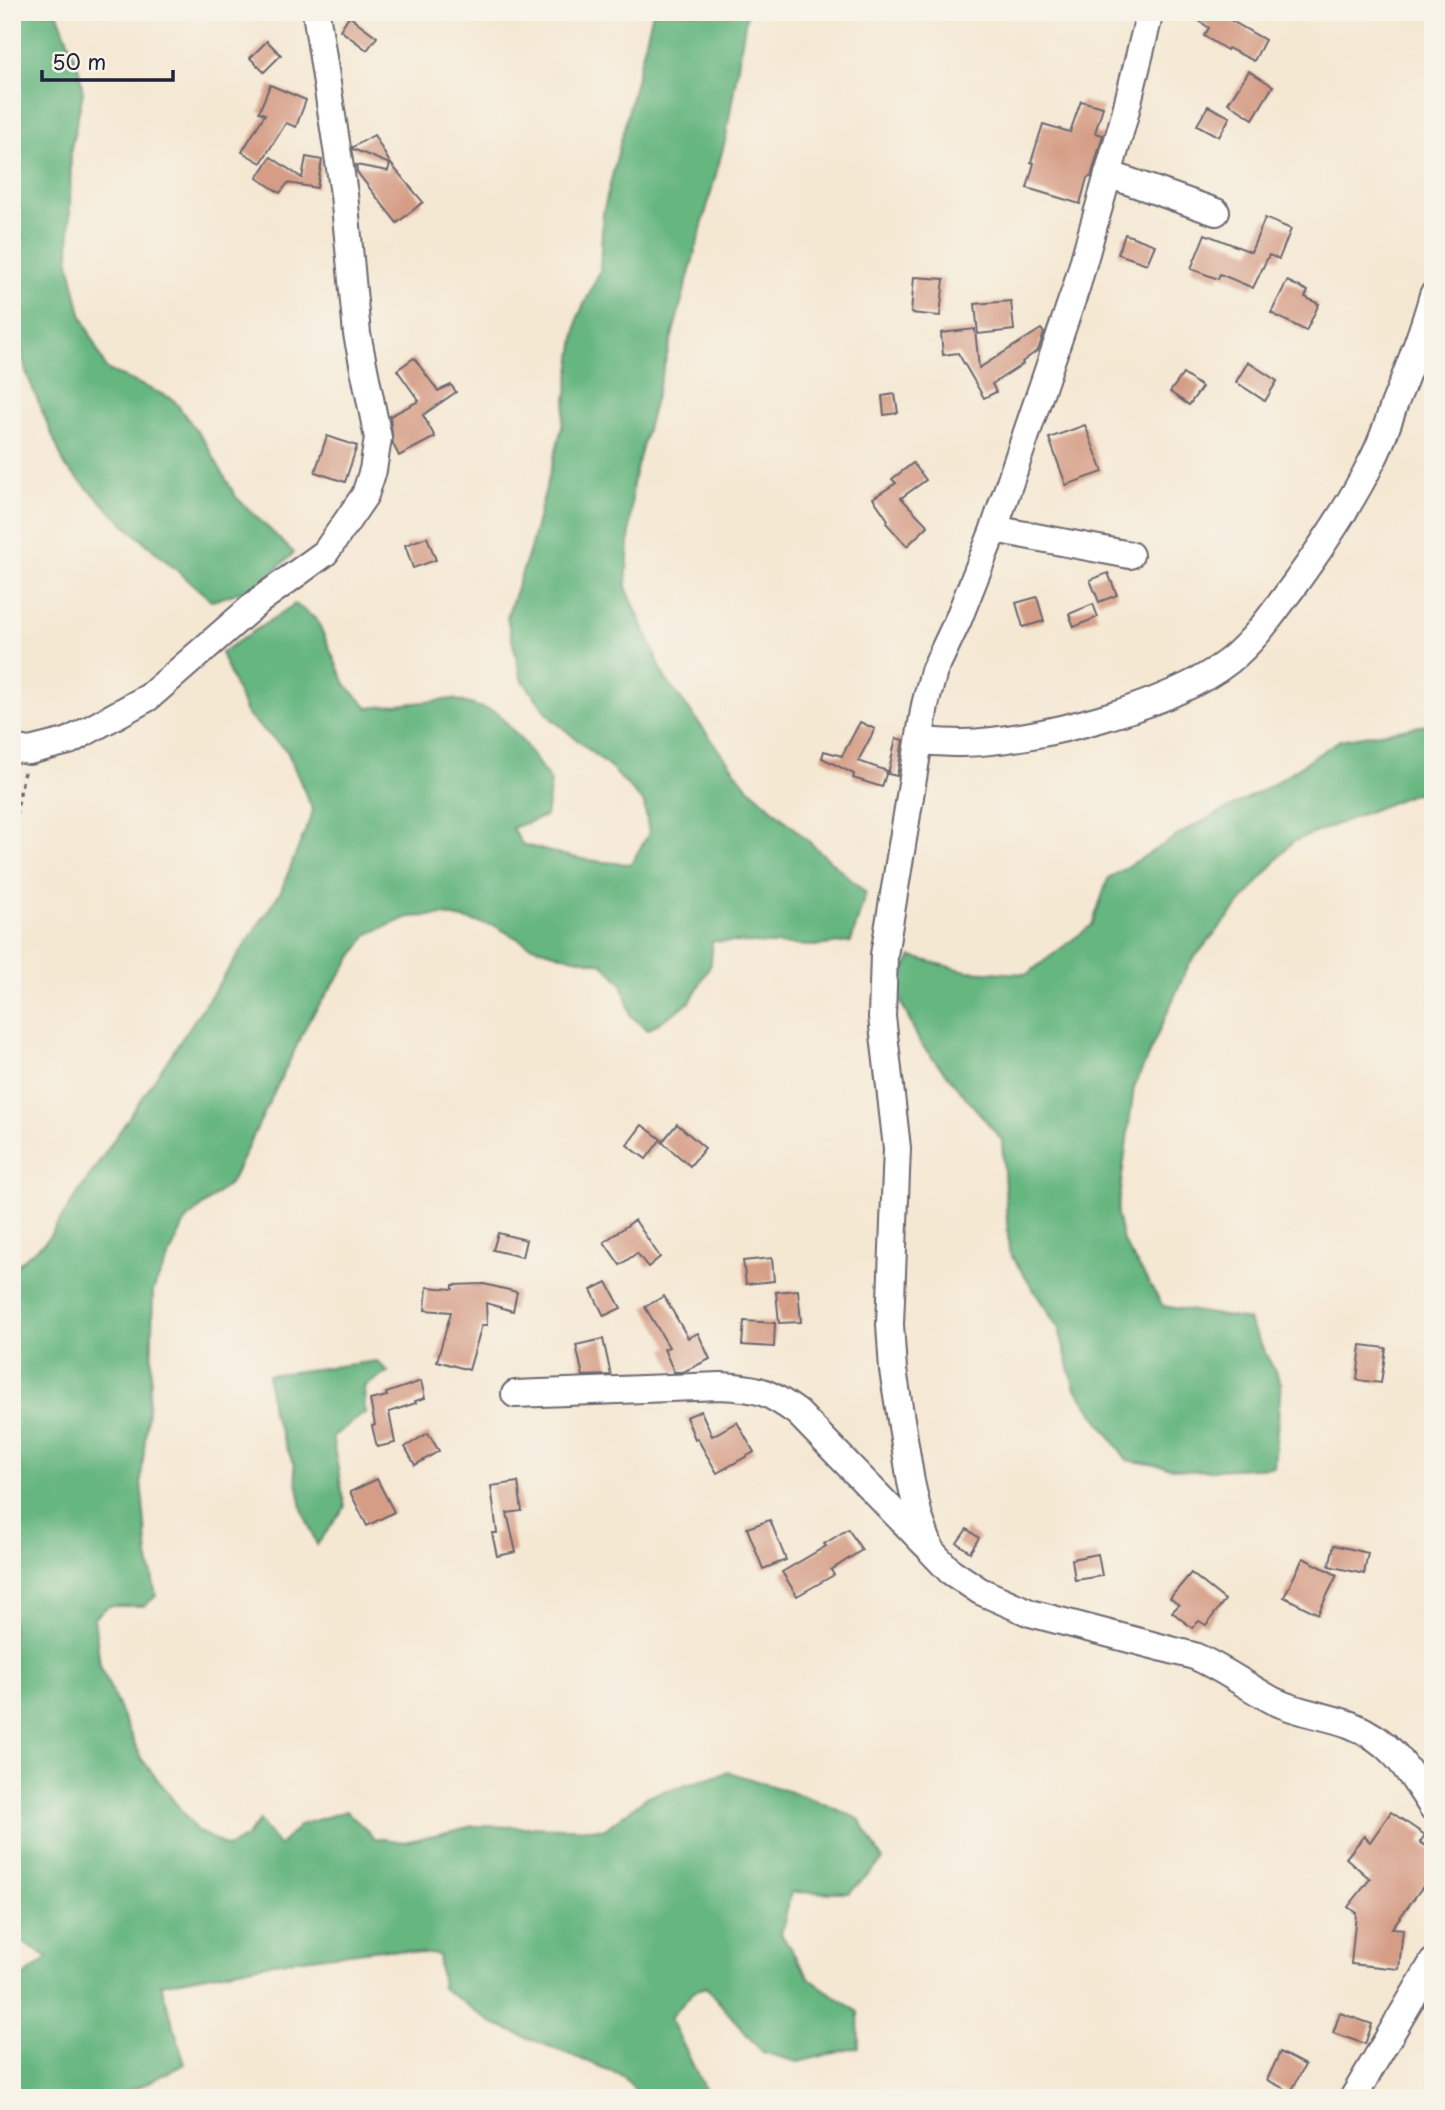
<svg xmlns="http://www.w3.org/2000/svg" width="1445" height="2110" viewBox="0 0 1445 2110" font-family="'Playpen Sans',sans-serif">
	<style>
		.forest { fill: #66b680; stroke: #446c5e; stroke-width: 2 }
		.building { fill: #d59d86 }
		.lines { fill: none; stroke-linecap: round; stroke-linejoin: round }
		.minor-casing { stroke: #6c6770; stroke-width: 30 }
		.path { stroke: #6c6770; stroke-width: 3.5; stroke-dasharray: 5 5; stroke-linecap: butt }
		.minor { stroke: #fff; stroke-width: 26 }
	</style>
	<rect width="100%" height="100%" fill="#f7f3e8"/>
	<filter id="ink" filterUnits="userSpaceOnUse"><feTurbulence type="fractalNoise" baseFrequency=".0143" numOctaves="2"/><feDisplacementMap in="SourceGraphic" scale="14" xChannelSelector="R" yChannelSelector="G"/><feConvolveMatrix kernelMatrix="1 2 1 2 8 2 1 2 1" color-interpolation-filters="sRGB"/></filter>
	<filter id="wash" filterUnits="userSpaceOnUse"><feTurbulence type="fractalNoise" baseFrequency=".00686" numOctaves="4" result="noise"/><feDisplacementMap in="SourceGraphic" scale="28" xChannelSelector="R" yChannelSelector="G"/><feGaussianBlur stdDeviation="1.57" result="paint"/><feColorMatrix in="noise" values="0 0 0 0 0 0 0 0 0 0 0 0 0 0 0 0 0 1.4 0 .05"/><feComposite in="paint" operator="in"/></filter>
	<g filter="url(#wash)">
		<rect width="100%" height="100%" fill="#f5e8d3"/>
		<!-- forest -->
		<g class="forest">
			<path d="M30,12H57L79,70L83,93L71,148L69,262L81,314L106,369L173,399L205,442L236,497L294,553L257,586L212,601L125,525L65,466L26,372L12,298V15Z"/>
			<path d="M653,12H747L726,137L633,481L626,587L665,678L745,784L866,893L851,942L813,946L712,941L711,964L690,1002L648,1030L631,1016L622,983L603,964L561,955L529,945L495,926L445,915L409,917L368,934L309,1020L231,1182L186,1220L153,1290L151,1378L141,1481L148,1556L156,1596L144,1606H108L94,1618L100,1665L141,1758L197,1831L228,1847L246,1837L259,1821L279,1846L300,1825L346,1811L375,1838L405,1842L473,1826L605,1829L648,1796L729,1772L815,1800L859,1819L883,1860L849,1893L791,1892L781,1934L810,1979L858,2012L859,2047L798,2062L762,2052L706,1987L694,1991L670,2018L709,2098H641L623,2076L494,2024L442,1988L438,1955L380,1949L265,1964L161,1984L185,2064L138,2087L105,2098H12V1986L48,1957L12,1937V1269L46,1241L281,891L313,811L287,751L247,715L221,653L295,604L317,620L345,684L368,708L453,699L496,712L524,743L551,782L546,816L512,828L522,844C558,855 593,863 631,864L649,833L644,803L613,770L550,717L521,678L507,617L530,549L562,427L578,317L600,271L603,213Z"/>
			<path d="M1433,719V786L1292,842L1189,964L1134,1087L1117,1214L1123,1241L1163,1306L1248,1320L1281,1383L1274,1467L1190,1471L1127,1460L1074,1386L1059,1329L1009,1252L1002,1140L920,1043L894,987L912,957L966,971L1027,974L1092,925L1108,879L1188,829L1269,787L1340,740L1426,725Z"/>
			<path d="M377,1361L388,1372L364,1387L365,1413L332,1437L345,1507L317,1545L302,1509L294,1465L272,1412L268,1375Z"/>
		</g>
		<g id="blocks">
			<!-- building -->
			<g class="building">
				<path d="M1187,12H1216L1265,40L1254,61L1228,48L1227,50L1204,36L1209,28Z"/>
				<path d="M349,16L377,37L367,50L340,30Z"/>
				<path d="M267,41L281,55L264,72L250,58Z"/>
				<path d="M1249,71L1273,86L1253,119L1228,103Z"/>
				<path d="M270,85L306,100L296,127L286,123L261,163L242,152L265,114L259,112Z"/>
				<path d="M1081,101L1103,107L1095,133L1103,135L1091,177L1087,178L1080,204L1027,188L1034,163L1031,162L1043,124L1070,132Z"/>
				<path d="M1208,106L1230,117L1219,137L1197,125Z"/>
				<path d="M374,135L390,163L423,202L397,223L357,172L356,165L388,171L390,164L353,149V147Z"/>
				<path d="M271,157L302,178L306,157L322,160L317,188L288,183L280,193L257,178Z"/>
				<path d="M1265,218L1291,229L1279,259L1269,255L1253,288L1220,274L1218,279L1191,269L1205,234L1251,252Z"/>
				<path d="M1125,234L1155,245L1147,264L1118,254Z"/>
				<path d="M914,277L944,279L940,316L911,313Z"/>
				<path d="M1287,281L1308,291L1305,297L1319,304L1306,331L1271,313Z"/>
				<path d="M1011,301L1014,330L978,334L975,304Z"/>
				<path d="M975,329L979,368L1041,329L1044,333L1038,350L1022,362L1023,364L992,384L996,392L984,398L958,353L943,355L941,333Z"/>
				<path d="M414,358L438,391L451,385L456,392L423,415L435,437L399,456L393,444L390,416L419,401L397,370Z"/>
				<path d="M1248,362L1277,381L1265,401L1236,382Z"/>
				<path d="M1183,374L1202,387L1189,405L1170,392Z"/>
				<path d="M895,394L898,413L884,415L882,396Z"/>
				<path d="M1085,425L1103,472L1066,485L1049,438Z"/>
				<path d="M327,436L357,446L345,482L315,472Z"/>
				<path d="M913,463L926,480L901,498L928,526L907,546L886,523L888,520L873,498L896,483L892,479Z"/>
				<path d="M427,537L436,560L413,568L405,545Z"/>
				<path d="M1108,573L1117,595L1099,602L1090,580Z"/>
				<path d="M1037,597L1044,621L1023,627L1016,603Z"/>
				<path d="M1093,604L1098,617L1074,627L1069,614Z"/>
				<path d="M860,722L875,729L858,761L887,771L882,787L853,778L854,774L822,758L824,751L842,756Z"/>
				<path d="M896,738L903,740L897,776L888,774Z"/>
				<path d="M677,1124L705,1148L690,1166L662,1142Z"/>
				<path d="M642,1125L661,1139L646,1159L627,1145Z"/>
				<path d="M635,1220L660,1257L648,1267L637,1253L620,1265L604,1242Z"/>
				<path d="M498,1233L526,1240L522,1257L493,1250Z"/>
				<path d="M772,1258L774,1281L746,1284L743,1261Z"/>
				<path d="M607,1282L621,1308L604,1316L591,1290Z"/>
				<path d="M484,1284L517,1292L513,1311L486,1303L487,1325H482L469,1370L437,1361L451,1312L425,1310L427,1287L453,1289V1285Z"/>
				<path d="M798,1290L801,1322L779,1323L776,1292Z"/>
				<path d="M664,1296L688,1338L698,1333L710,1359L683,1372H674L664,1349L669,1347L645,1307Z"/>
				<path d="M744,1321L775,1323L774,1347L742,1345Z"/>
				<path d="M603,1339L611,1375L583,1376L576,1345Z"/>
				<path d="M1361,1345L1386,1348L1381,1383L1357,1380Z"/>
				<path d="M421,1381L425,1398L415,1401L416,1403L389,1412L395,1443L377,1447L372,1426L375,1425L370,1400L387,1396L386,1393Z"/>
				<path d="M701,1411L712,1436L737,1422L754,1452L717,1473L697,1438L695,1439L686,1417Z"/>
				<path d="M428,1433L439,1451L415,1465L405,1447Z"/>
				<path d="M377,1479L394,1512L367,1526L350,1492Z"/>
				<path d="M518,1482L522,1511L507,1513L516,1552L497,1556L492,1533H497L491,1486Z"/>
				<path d="M770,1520L786,1560L763,1569L747,1528Z"/>
				<path d="M848,1529L862,1550L831,1570L834,1575L797,1596L782,1572L826,1546L824,1544Z"/>
				<path d="M967,1529L979,1538L970,1552L957,1543Z"/>
				<path d="M1334,1545L1368,1553L1364,1574L1329,1566Z"/>
				<path d="M1098,1554L1102,1576L1075,1580L1072,1559Z"/>
				<path d="M1303,1558L1337,1575L1318,1614L1284,1597Z"/>
				<path d="M1191,1573L1225,1600L1206,1625L1199,1621L1192,1628L1172,1612L1179,1605L1170,1598Z"/>
				<path d="M1391,1812L1425,1835L1420,1842L1433,1851V1873L1392,1928L1403,1929L1399,1969L1351,1964L1356,1913L1348,1907L1370,1879L1346,1858L1364,1836L1370,1842Z"/>
				<path d="M1340,2013L1372,2024L1365,2044L1333,2033Z"/>
				<path d="M1280,2052L1305,2065L1291,2092L1267,2080Z"/>
			</g>
		</g>
	</g>
	<g filter="url(#ink)">
		<use href="#blocks" fill-opacity="0" stroke="#6c6770" stroke-width="2"/>
		<g class="lines">
			<!-- minor casing -->
			<g class="minor-casing">
				<g id="minor">
					<path d="M1150,12L1124,118L1077,285L994,529L958,620L934,671L925,705L884,955L882,1017L897,1148L890,1324L893,1370L911,1482L919,1517L931,1551L950,1571L980,1591L1030,1613L1194,1656C1223,1668 1247,1687 1274,1701C1301,1714 1326,1715 1351,1725C1394,1742 1409,1772 1433,1808"/>
					<path d="M1108,174L1216,212"/>
					<path d="M994,529L1130,555"/>
					<path d="M920,741C934,742 948,743 962,743C1034,742 1172,706 1229,661C1255,640 1274,612 1294,585C1323,545 1351,504 1373,459C1382,442 1388,423 1394,405C1409,368 1423,332 1433,295"/>
					<path d="M12,748L29,751L69,741L149,697L260,600L325,553L365,495L373,470L378,438L357,334L344,194L316,12"/>
					<path d="M515,1394L721,1386C758,1388 768,1391 798,1413L926,1545"/>
					<path d="M1353,2098L1433,1962"/>
				</g>
			</g>
			<!-- path -->
			<path class="path" d="M12,835L24,772"/>
			<!-- minor -->
			<use href="#minor" class="minor"/>
		</g>
	</g>
	<!-- margin -->
	<rect width="1445" height="2110" fill="none" stroke="#f7f3e8" stroke-width="42"/>
	<!-- scale -->
	<path d="M42 70v10h131v-10" fill="none" stroke="#22223b" stroke-width="3.5"/>
	<text x="52" y="70" font-size="21" fill="#22223b" stroke="#f7f3e8" stroke-width="5" paint-order="stroke">50 m</text>
</svg>
